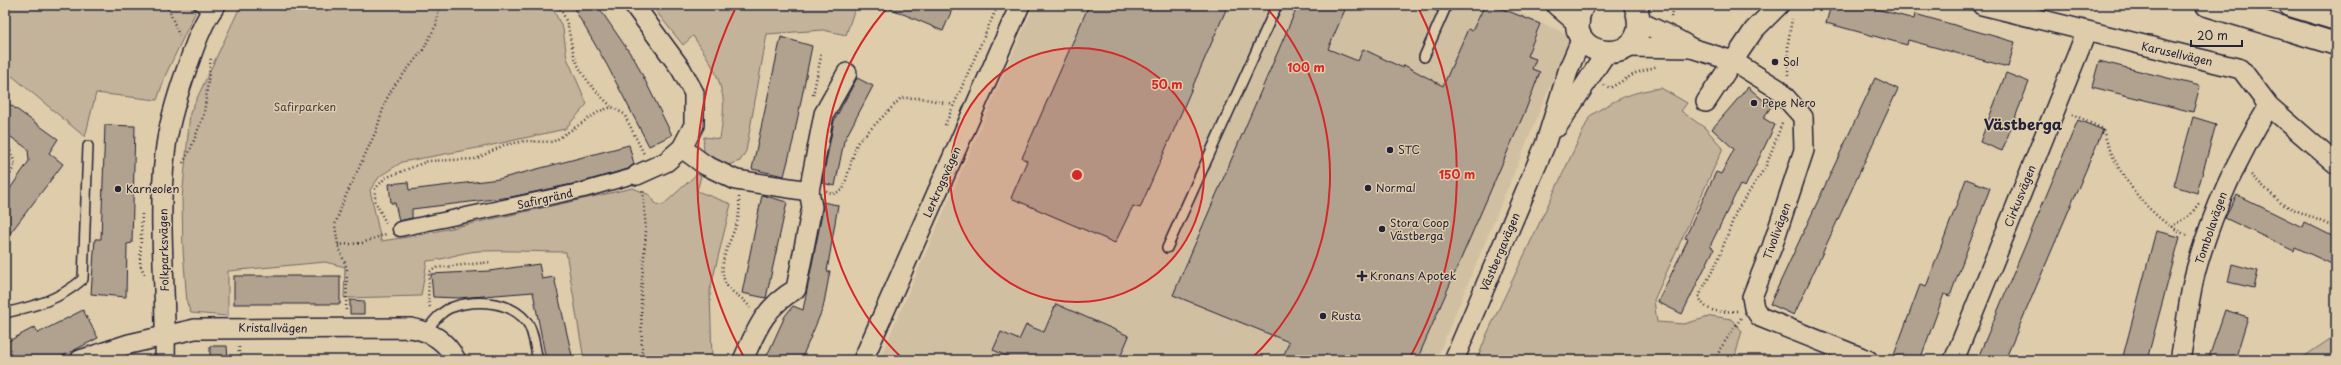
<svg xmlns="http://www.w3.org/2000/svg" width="2341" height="365" viewBox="0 0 2341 365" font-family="'Playpen Sans',sans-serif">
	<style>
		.built { fill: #d1bfa2 }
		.green { fill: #c3b39a; stroke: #726a6a }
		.building { fill: #b0a28f; stroke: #22223b }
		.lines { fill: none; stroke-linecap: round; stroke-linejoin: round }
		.service-casing { stroke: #22223b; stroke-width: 12 }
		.pedestrian-casing { stroke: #22223b; stroke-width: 17 }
		.minor-casing { stroke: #22223b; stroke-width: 22 }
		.tertiary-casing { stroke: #22223b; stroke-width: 25 }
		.secondary-casing { stroke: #22223b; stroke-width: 25 }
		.motorway-casing { stroke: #22223b; stroke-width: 25 }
		.path { stroke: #22223b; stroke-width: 2.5; stroke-dasharray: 1 3; stroke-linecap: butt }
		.service { stroke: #dfccaa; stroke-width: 9 }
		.pedestrian { stroke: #dfccaa; stroke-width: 14 }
		.minor { stroke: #dfccaa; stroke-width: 19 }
		.tertiary { stroke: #dfccaa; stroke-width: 22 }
		.secondary { stroke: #dfccaa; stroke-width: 22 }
		.motorway { stroke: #dfccaa; stroke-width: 22 }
		.ring { fill: none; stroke: #d62828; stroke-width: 2 }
		.poi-dot { fill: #22223b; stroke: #dfccaa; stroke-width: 1.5 }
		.labels { text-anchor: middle; stroke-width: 3; stroke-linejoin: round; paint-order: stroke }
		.street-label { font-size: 11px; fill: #22223b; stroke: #dfccaa }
		.poi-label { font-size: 11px; fill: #22223b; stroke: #dfccaa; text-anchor: start }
		.park-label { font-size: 11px; fill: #423f4e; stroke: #dfccaa }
		.district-label { font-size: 15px; font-weight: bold; fill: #22223b; stroke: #dfccaa }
		.centre { fill: #d62828; stroke: #dfccaa; stroke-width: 2 }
		.ring-label { font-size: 12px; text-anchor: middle; font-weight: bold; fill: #d62828; stroke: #dfccaa; stroke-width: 3; stroke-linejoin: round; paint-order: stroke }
	</style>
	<rect width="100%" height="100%" fill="#dfccaa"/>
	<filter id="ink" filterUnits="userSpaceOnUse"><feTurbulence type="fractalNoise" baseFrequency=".025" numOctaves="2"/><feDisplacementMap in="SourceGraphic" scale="8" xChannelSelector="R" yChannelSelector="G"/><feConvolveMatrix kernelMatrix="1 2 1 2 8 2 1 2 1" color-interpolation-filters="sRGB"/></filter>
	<g filter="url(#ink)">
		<!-- built -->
		<path class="built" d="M1034,5H1501L1571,36L1436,360H879Z"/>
		<!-- green -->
		<g class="green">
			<path d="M5,5H193L195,13L166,74L157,100L96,93L85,137L5,70Z"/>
			<path d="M241,5H539L554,11L563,29L567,58L587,104L565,129L488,146L402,162L380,176L370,190L381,241L415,236L633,188L650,195L656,204L663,205L697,174L701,176L697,191L731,204L710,290L712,360H584L566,252C537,252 507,250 479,251C460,252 445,260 427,261L421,296L344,298L345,267L325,262L228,271V316L191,313L187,303L183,250L182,199L190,113Z"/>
			<path d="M651,5H856L846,35L823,30L767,34L746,151L740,161L722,167C706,159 702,156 704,137L720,139C722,123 726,104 721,89C717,70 704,52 693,36L683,45Z"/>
			<path d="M1661,88L1687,103L1681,111L1705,128L1723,148L1654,300L1657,322L1684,324L1712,316L1731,319L1742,331L1734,360H1477L1487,334L1590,116C1613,100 1633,91 1661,88Z"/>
			<path d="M2336,335V360H2299Z"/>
		</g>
		<!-- building -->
		<g class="building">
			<path d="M572,5H597L636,62L672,135L649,146L607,65Z"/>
			<path d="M882,5H954L943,31Z"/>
			<path d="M1089,5H1228L1140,208L1133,206L1115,243L1011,198L1027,161L1022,158Z"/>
			<path d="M1298,5H1347L1328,49L1358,61L1363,49L1403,68L1404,65L1443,86L1468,29L1472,31L1485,5H1493L1540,24L1527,56L1536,59L1532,69L1540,72L1526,109L1417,360H1282L1289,342L1173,295Z"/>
			<path d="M1831,5H1861L1914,19L1915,14L2015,42L2008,67L1908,40L1907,45L1826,23Z"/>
			<path d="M781,37L812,46L793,141L784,176L752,169Z"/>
			<path d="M2099,61L2200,86L2193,112L2092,87Z"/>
			<path d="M2006,73L2029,82L2002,151L1980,142Z"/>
			<path d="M857,78L873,86L844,141L835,186L822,183L834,121Z"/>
			<path d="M1875,78L1898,89L1794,315L1770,304Z"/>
			<path d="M1748,87L1771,107L1763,118L1775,125L1745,187L1740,185L1710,246L1714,249L1682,314L1658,302L1688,239L1685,238L1716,172L1721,174L1734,149L1712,129Z"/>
			<path d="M5,101L58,139L49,153L63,164L5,240V196L29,161L28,149L5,133Z"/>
			<path d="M2193,117L2216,124L2197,193L2174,186Z"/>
			<path d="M2078,120L2103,130L2005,360H1977Z"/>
			<path d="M105,125L135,126L132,243L127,244L126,297L91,294L95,239H101Z"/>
			<path d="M629,145L634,164L628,169L582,182L511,197L412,209V218L399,221L395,203H391L389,184L408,182L409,190L499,179Z"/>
			<path d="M1966,179L1990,188L1950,296L1944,294L1920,360H1906L1894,355L1920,285L1926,287Z"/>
			<path d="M762,195L787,202L766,298L742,293Z"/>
			<path d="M2237,195L2302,227L2304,222L2336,238V266L2295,247L2294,251L2225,218Z"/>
			<path d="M822,202L838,205L827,271H830L823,308L801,360H765L785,316L793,306L803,310L823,209Z"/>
			<path d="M2156,231L2180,237L2157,322L2147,360H2122Z"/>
			<path d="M539,264L542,279L554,277L573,360H546L533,292L458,298L433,297L431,274L489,271Z"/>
			<path d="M2232,264L2258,271L2254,288L2228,282Z"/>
			<rect x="234" y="276" width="106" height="28"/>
			<path d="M350,300L364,301V314H350Z"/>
			<path d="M1056,304L1129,336L1119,360H1016L993,350L1001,332L1019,340L1026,325L1044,332Z"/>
			<path d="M83,310L98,338L55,360H5V343L35,327L38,333Z"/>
			<path d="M2225,310L2248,317L2235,360H2208Z"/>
			<path d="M210,346H227L228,360H210Z"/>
		</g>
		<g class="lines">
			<!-- service casing -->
			<g class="service-casing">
				<g id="service">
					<path d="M199,5L210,15"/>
					<path d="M1424,57L1445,9L1437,5"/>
					<path d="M1167,248L1277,5"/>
					<path d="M5,313C35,306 59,300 83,279L88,146"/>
					<path d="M426,331C433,322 442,310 453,307C477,299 511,301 527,322C534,331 535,349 538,360"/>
				</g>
			</g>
			<!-- pedestrian casing -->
			<g class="pedestrian-casing">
				<path id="pedestrian" d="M400,229L584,190L637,175"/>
			</g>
			<!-- minor casing -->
			<g class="minor-casing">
				<g id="minor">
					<path d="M634,5L681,69L694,93V125L682,148L666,162L637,175"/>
					<path d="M1982,5L2241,69L2269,106L2336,164"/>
					<path d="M1626,47L1691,48C1675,36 1656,31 1639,21"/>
					<path d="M1691,48L1733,61L1754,30L1779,5"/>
					<path d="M1706,102L1733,61L1778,89L1803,117L1804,150L1772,247L1752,297L1754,308L1760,317L1868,360"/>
					<path d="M1557,127L1606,53"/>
					<path d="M682,148L705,165L736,180L809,191L812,207L796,289C765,307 757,328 743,360"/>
					<path d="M809,191L824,114L847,73"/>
					<path d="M80,360L129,344L195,329L411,328C432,332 446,341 456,360"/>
					<path d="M165,360C167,292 157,222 165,154C168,124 177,96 187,68C194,48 202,22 216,5"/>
					<path d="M863,360L1020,5"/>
					<path d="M1454,360L1545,145L1569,68L1582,38"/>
					<path d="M1954,360L2086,33"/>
					<path d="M2180,360C2186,330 2188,299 2196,270C2212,212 2237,158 2269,106"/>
				</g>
			</g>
			<!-- tertiary casing -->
			<g class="tertiary-casing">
				<g id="tertiary">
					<path d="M1558,5L1578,22"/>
					<path d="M1583,5C1552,62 1660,73 1635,5"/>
				</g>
			</g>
			<!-- secondary casing -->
			<g class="secondary-casing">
				<path id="secondary" d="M2290,5L2336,19"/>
			</g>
			<!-- motorway casing -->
			<g class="motorway-casing">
				<path id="motorway" d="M2207,5L2336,44"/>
			</g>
			<!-- path -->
			<g class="path">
				<path d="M167,5L179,35"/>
				<path d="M558,5C570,24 568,32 573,51C578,73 595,91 611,106"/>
				<path d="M1528,5L1539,9"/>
				<path d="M1671,17L1673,5"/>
				<path d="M1788,75V43L1792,19"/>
				<path d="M1604,85L1610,88L1636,73L1658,66"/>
				<path d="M813,95L822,52"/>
				<path d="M2072,114L2103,129C2113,170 2150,221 2189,236"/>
				<path d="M945,125L998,5"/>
				<path d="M5,145L10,150L15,164L5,185"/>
				<path d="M183,163L191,148L204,114L211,57"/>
				<path d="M2251,175L2282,204L2336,228"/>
				<path d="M826,191L833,194L843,190L857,143L901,98H921L954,105"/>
				<path d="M739,197C739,202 740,208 739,213C737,233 717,257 724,279C728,294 743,295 750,308"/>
				<path d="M142,214L140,264L145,276"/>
				<path d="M386,223L375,201V189L385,178L428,161L476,159L504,145L525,141L553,142L600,111L612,107L624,114L644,154"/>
				<path d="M2171,227L2191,214L2199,203"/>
				<path d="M338,245L362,243L386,234"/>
				<path d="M430,307L428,301L429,273L434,268L492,262"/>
				<path d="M346,310L347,269L338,245L335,225L343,202L376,131L386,100L394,86L423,50L436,25L440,5"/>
				<path d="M1737,311C1721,312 1705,314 1699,296L1718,260L1736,212L1766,166L1783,121"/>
				<path d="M239,360V345"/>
				<path d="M642,360L641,293L646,231L643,191"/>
				<path d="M1716,360L1720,349L1741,318"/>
			</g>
			<!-- service -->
			<use href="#service" class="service"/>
			<!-- pedestrian -->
			<use href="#pedestrian" class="pedestrian"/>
			<!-- minor -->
			<use href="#minor" class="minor"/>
			<!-- tertiary -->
			<use href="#tertiary" class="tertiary"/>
			<!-- secondary -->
			<use href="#secondary" class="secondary"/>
			<!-- motorway -->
			<use href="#motorway" class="motorway"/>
		</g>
	</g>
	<!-- distance rings -->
	<circle cx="1077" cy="175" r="127" fill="#d62828" fill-opacity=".12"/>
	<g class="ring">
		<circle cx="1077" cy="175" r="127"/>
		<path d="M903 359A253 253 0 0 1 889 6M1265 6A253 253 0 0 1 1251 359"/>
		<path d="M745 359A380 380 0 0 1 737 5M1417 5A380 380 0 0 1 1409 359"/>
	</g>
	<!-- markers -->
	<g class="poi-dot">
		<circle cx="1775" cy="62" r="4"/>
		<circle cx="1754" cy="103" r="4"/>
		<circle cx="1390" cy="150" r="4"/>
		<circle cx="1368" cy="188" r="4"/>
		<circle cx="118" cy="189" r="4"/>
		<circle cx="1382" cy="229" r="4"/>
		<path d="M1360 270h4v4h4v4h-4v4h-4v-4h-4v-4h4z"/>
		<circle cx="1323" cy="316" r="4"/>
	</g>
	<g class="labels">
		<!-- street labels -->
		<g class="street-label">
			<text transform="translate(2177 54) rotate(13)" y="4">Karusellvägen</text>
			<text transform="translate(942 182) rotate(-66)" y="4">Lerkrogsvägen</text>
			<text transform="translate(2020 196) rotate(-68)" y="4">Cirkusvägen</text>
			<text transform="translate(545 199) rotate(-13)" y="4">Safirgränd</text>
			<text transform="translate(2211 228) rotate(-71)" y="4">Tombolavägen</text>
			<text transform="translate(1777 231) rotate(-70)" y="4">Tivolivägen</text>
			<text transform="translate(164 250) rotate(-91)" y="4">Folkparksvägen</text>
			<text transform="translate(1500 252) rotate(-67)" y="4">Västbergavägen</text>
			<text transform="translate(273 328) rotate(1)" y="4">Kristallvägen</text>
		</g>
		<!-- poi labels -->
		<g class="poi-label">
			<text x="1783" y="66">Sol</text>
			<text x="1762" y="107">Pepe Nero</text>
			<text x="1398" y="154">STC</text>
			<text x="1376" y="192">Normal</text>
			<text x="126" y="193">Karneolen</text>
			<text x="1390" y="227">Stora Coop<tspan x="1390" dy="13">Västberga</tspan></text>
			<text x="1370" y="280">Kronans Apotek</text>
			<text x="1331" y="320">Rusta</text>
		</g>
		<!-- park labels -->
		<g class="park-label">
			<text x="305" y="111">Safirparken</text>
		</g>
		<!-- district labels -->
		<g class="district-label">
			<text x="2023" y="130">Västberga</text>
		</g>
	</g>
	<circle cx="1077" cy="175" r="6" class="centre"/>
	<g class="ring-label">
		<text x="1306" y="72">100 m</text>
		<text x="1167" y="89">50 m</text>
		<text x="1457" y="179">150 m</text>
	</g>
	<!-- margin -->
	<rect width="2341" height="365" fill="none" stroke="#dfccaa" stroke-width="20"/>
	<rect x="10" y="10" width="2321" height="345" fill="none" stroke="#22223b" stroke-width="1.5" filter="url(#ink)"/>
	<!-- scale -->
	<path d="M2191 40v6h51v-6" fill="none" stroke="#22223b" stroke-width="2"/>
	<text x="2197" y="40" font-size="12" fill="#22223b" stroke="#dfccaa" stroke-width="3" paint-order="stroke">20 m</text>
</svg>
